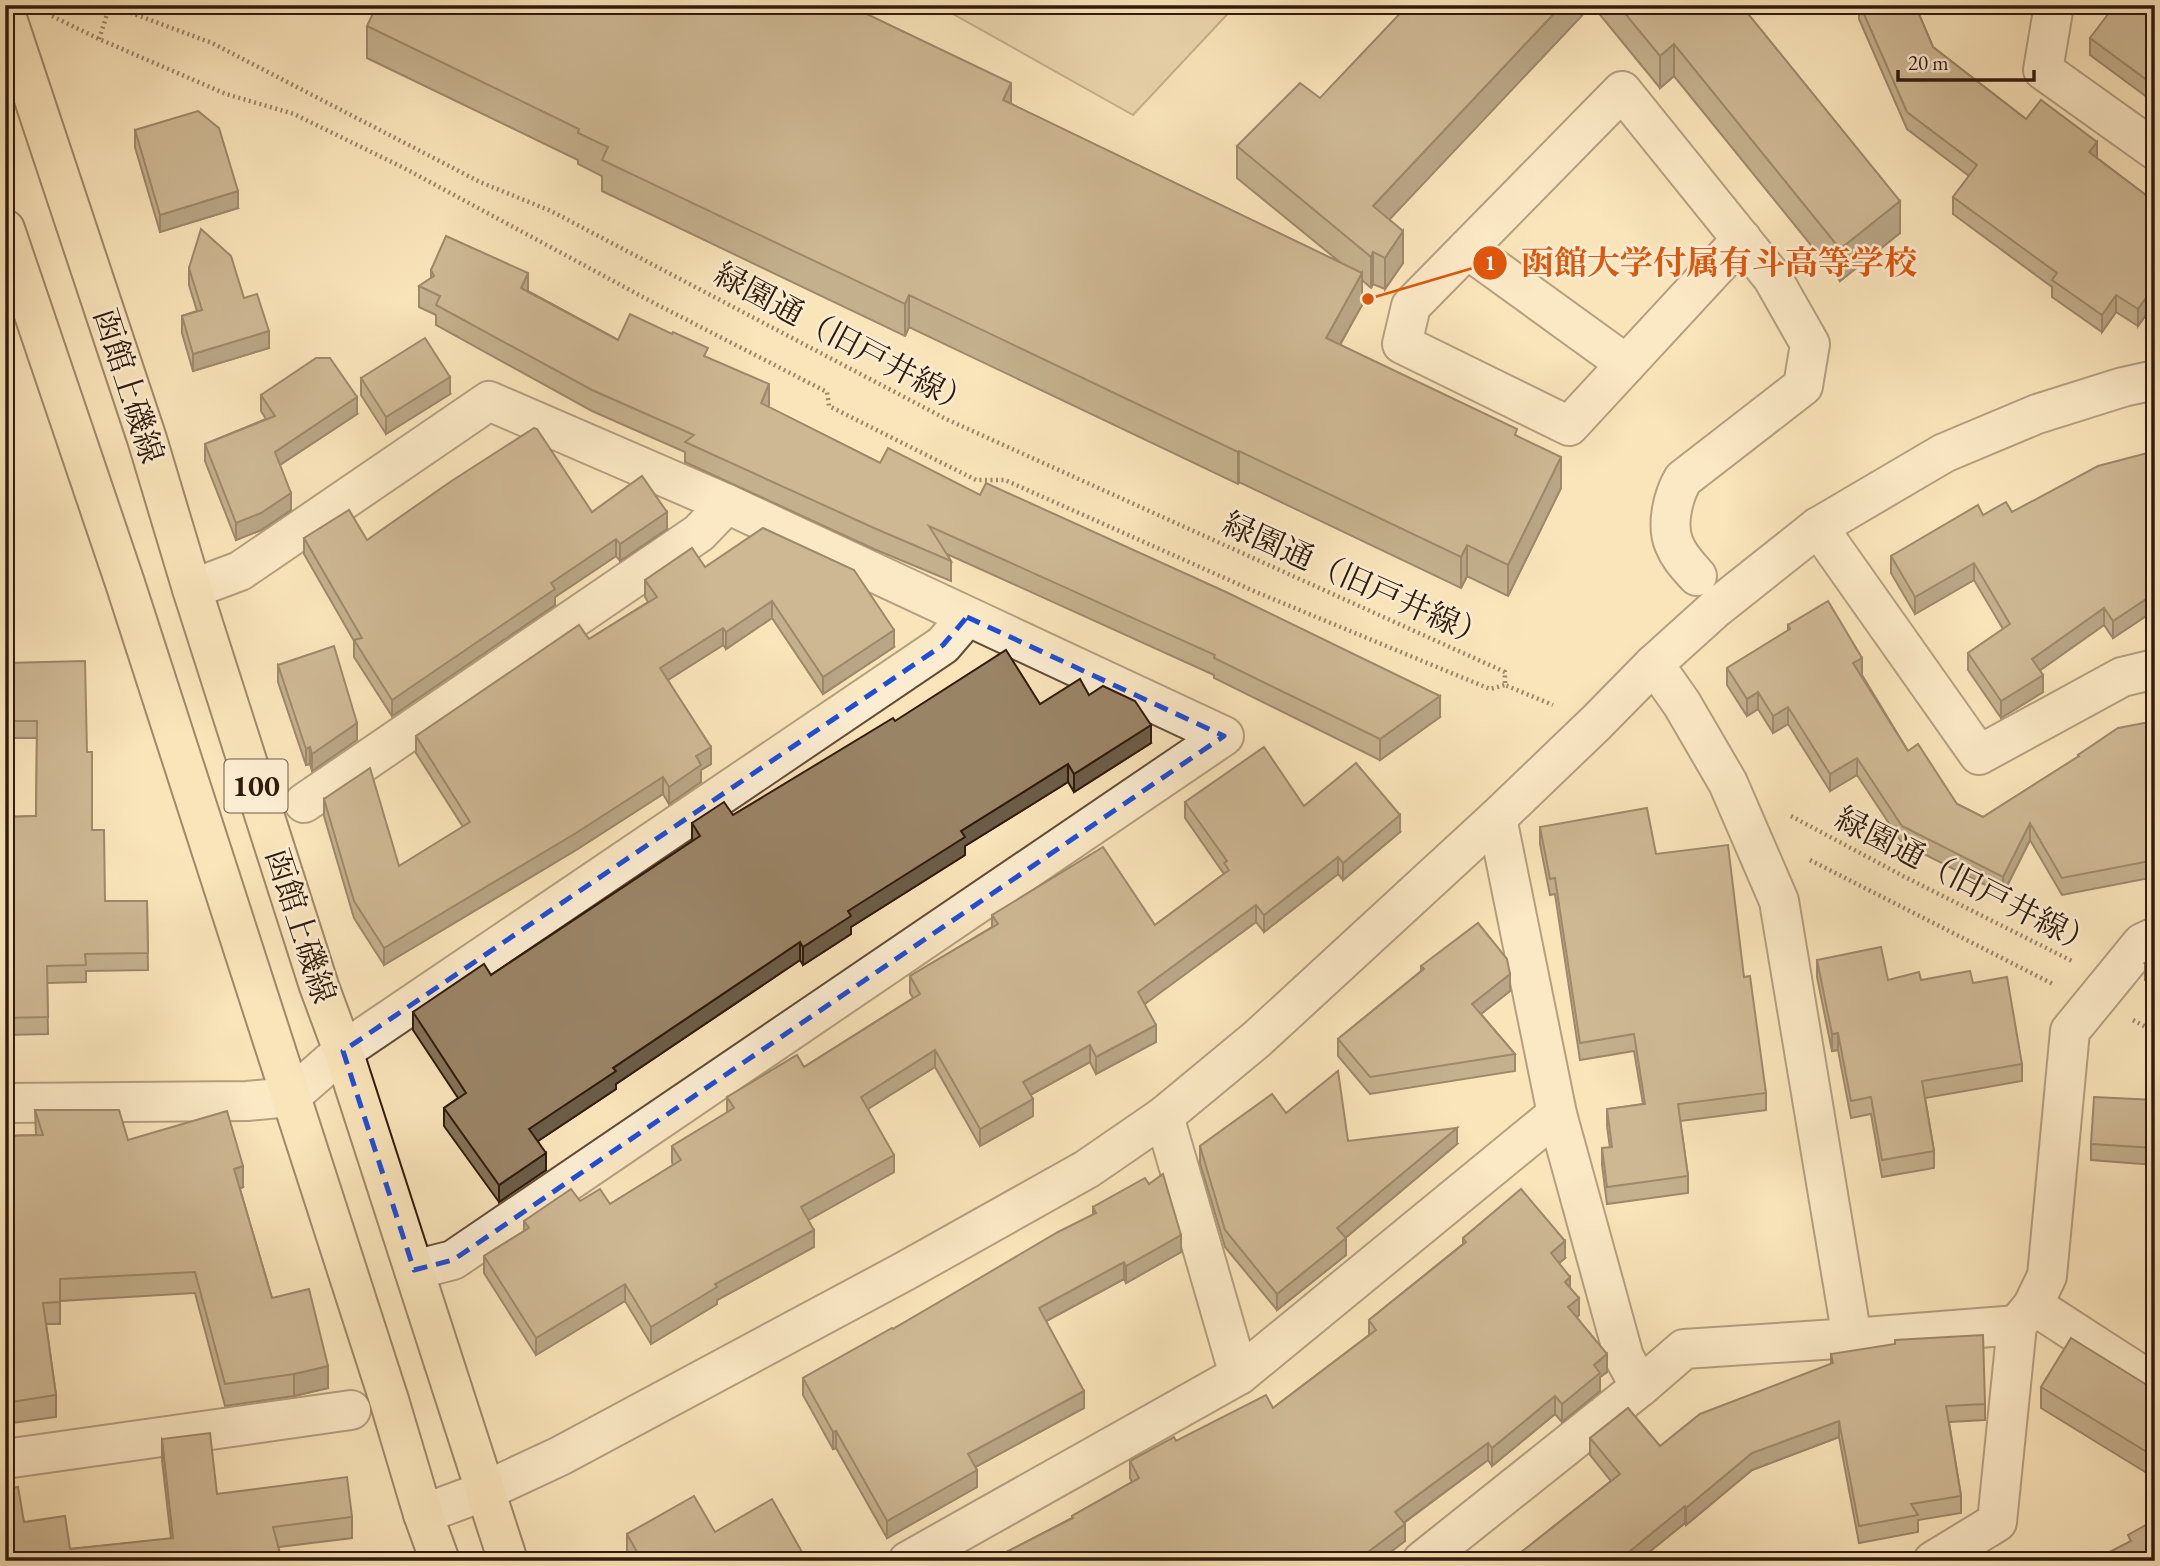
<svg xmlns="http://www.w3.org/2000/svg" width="2160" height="1566" viewBox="0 0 2160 1566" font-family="'EB Garamond','Noto Serif JP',serif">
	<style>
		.pitch { fill: #d8c29c; stroke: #846e54; stroke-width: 2 }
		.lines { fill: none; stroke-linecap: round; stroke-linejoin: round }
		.minor-casing { stroke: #634d38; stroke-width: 42 }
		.major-casing { stroke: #311b0c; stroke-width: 42 }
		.path { stroke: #311b0c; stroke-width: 4.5; stroke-dasharray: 2 3.5; stroke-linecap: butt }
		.minor { stroke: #fcedd2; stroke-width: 38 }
		.major { stroke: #fae4ba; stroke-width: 38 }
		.wall { fill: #847258; stroke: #311b0c; stroke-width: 2 }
		.shaded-wall { fill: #6c5c47; stroke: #311b0c; stroke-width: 2 }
		.building { fill: #9a8466; stroke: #311b0c; stroke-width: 2 }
		.marked { fill: none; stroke: #1d4ed8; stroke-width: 5; stroke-dasharray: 14 9; stroke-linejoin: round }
		.labels { text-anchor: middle; stroke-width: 5; stroke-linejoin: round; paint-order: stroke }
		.shield { fill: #fcedd2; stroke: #6e5a47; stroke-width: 2 }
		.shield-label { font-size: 30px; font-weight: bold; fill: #311b0c }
		.street-label { font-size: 32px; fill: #311b0c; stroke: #fcedd2 }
		.leader { fill: none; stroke: #df560c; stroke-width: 2.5 }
		.callout-dot { fill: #df560c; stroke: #fcedd2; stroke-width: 2.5 }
		.mark-label { font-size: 21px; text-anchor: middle; font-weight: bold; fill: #fff }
		.callout-label { font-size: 33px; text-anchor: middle; font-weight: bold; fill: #df560c; stroke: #fcedd2; stroke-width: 5; stroke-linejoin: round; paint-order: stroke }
	</style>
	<rect width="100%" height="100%" fill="#fae4ba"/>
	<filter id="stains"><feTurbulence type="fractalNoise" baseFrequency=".00286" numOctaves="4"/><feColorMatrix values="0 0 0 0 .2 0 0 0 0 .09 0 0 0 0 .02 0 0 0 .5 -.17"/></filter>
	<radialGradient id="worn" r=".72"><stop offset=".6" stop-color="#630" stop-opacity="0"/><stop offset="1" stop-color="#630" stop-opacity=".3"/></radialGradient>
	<!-- pitch -->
	<path class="pitch" d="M937,5H1236L1133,115Z"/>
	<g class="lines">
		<!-- minor casing -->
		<g class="minor-casing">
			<g id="minor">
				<path d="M2054,5L2043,70L2155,150"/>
				<path d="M1467,249L1626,364"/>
				<path d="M1818,527L1979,755L2122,677L2155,669"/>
				<path d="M1697,576C1688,566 1679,557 1674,544C1666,525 1673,496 1683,479L1803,386L1810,344L1772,277L1622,91L1411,306L1402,344L1569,426L1742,239"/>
				<path d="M192,589L240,571L489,401L727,504L1224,736L453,1260L414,1270"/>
				<path d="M1654,664L1682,704L1728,783L1779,901L1852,1338"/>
				<path d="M304,803L699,533L727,504"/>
				<path d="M1497,818L1557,1114L1624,1357L1640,1387"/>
				<path d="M5,1103L247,1101L290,1097L343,1051L380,1026L943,645L967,617"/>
				<path d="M1164,1116L1239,1375"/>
				<path d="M2033,1305L2155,1384"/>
				<path d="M5,1459L351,1410"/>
				<path d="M423,1514L485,1491L560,1456L905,1271L1087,1169L1164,1116L1257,1039L1497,818L1596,723L1654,664L1716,608L1818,527L1944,453L2037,414L2123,387L2155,380"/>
				<path d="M908,1561L1239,1375L1557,1114"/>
				<path d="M1422,1561L1640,1387L1684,1349L1852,1338L2017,1325"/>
				<path d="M1933,1561L1997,1522L2017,1325L2033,1305L2047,1276L2070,1031L2142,943L2155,937"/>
			</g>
		</g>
		<!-- major casing -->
		<g class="major-casing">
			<g id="major">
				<path d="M5,12L147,439L192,589L319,986L343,1051L508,1561"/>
				<path d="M5,229L125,583L389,1400L423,1514L440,1561"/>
			</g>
		</g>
		<!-- path -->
		<g class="path">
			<path d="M110,5L212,43L480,182L551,211L946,419L1505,672V685L1553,705"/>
			<path d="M52,16L99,39L226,94L294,114L404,168L654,303L827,392L829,406L976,480H1005L1256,592L1490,689L1505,685"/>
			<path d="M99,39L110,5"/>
			<path d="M1791,816L1903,876L2072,961"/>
			<path d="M1810,860L2055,985"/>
			<path d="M2133,1020L2155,1032"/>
		</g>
		<!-- minor -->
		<use href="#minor" class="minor"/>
		<!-- major -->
		<use href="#major" class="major"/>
	</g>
	<!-- wall -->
	<g class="wall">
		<path d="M1592,5H1741L1900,233L1840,281L1674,76L1660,88Z"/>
		<path d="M1859,5H1915L1933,47L2026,119L2097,158L2155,202V302L2138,326L2116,312L2102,332L2052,297V287L1953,214V197L1969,176L1907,129L1859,19Z"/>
		<path d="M2155,5V103L2090,55V38L2140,8Z"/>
		<path d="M367,26L1011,104L1341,263L1237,178V146L1390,220L1403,263L1385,289L1373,284L1371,288L1362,280V305L1340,345L1517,436L1561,488L1508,596L1467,576L1461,588L1239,482L1238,484L909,327L905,336L602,191V176L578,164V160L367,58Z"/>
		<path d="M135,130L238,208L160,232L135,147Z"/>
		<path d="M189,268L244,298L269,348L193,371L182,333V316L197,311L189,285Z"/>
		<path d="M431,270L528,291L618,340L708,358L769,405L768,407L880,463L980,495L1440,717L1380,760L1214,678V675L947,554L951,561V581L874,549L685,462V452L592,411L436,325V315L419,307V286L431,278Z"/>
		<path d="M361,378L450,394L386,434L361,395Z"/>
		<path d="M261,395L357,414L280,465L291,510L261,530L236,540L205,461V444L266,419L261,411Z"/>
		<path d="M2155,451V610L2113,638L2104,625L2040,670L2043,692L2001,718L1968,670V653L2003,629L1974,580L1915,614L1891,573V556L1983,515L2012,512Z"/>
		<path d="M592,512L667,529L620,561L616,556L555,597V605L392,716L354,657V641L304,554V538L367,540Z"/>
		<path d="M705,567L894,647L823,694L772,618L726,649L723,645L668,680L711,764L701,770V782L669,804L663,794L576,850L384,965L354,918L324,816V799L399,866L463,827L416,753V736L589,639L648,602L645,597V580Z"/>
		<path d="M1788,625L1862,675L1908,751L1957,804L1983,817L2078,757V755L2155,721V877L2062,895L2030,840L2003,894L1902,843L1857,775L1830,791L1788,724L1773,733L1758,709L1747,716L1727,685V668L1788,631Z"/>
		<path d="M5,663L87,752L92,830L105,901H147L148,970L86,971V982L47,983L48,1034L5,1035V817L36,816L37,738H5Z"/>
		<path d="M278,665L357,740L312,771L310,764L306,765L278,682Z"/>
		<path d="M1089,695L1151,743L1074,792L1068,782L965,846V855L851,927V934L803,965L800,960L616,1084V1089L538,1141L546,1170L499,1202L444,1126V1108L458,1098L413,1030V1012L491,975L692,841V823L733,815L895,721L1040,704Z"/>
		<path d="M1185,802L1304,806L1400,832L1343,880L1338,874L1264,932L1256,922L1144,1004L1156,1042L1096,1074L1090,1062L1030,1095L1033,1116L980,1146L935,1067L868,1109L894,1172L808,1220L814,1247L717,1300V1304L651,1344L625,1301L536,1355L484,1273V1256L524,1231V1221L580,1201L610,1204L673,1165L672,1162V1146L727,1113V1097L804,1067L913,998L910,993V976L992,927V915L1155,925L1224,874L1185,818Z"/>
		<path d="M1540,827L1656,854L1744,977L1766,1093V1110L1680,1121L1688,1176V1193L1607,1204L1602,1165V1148H1610L1607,1126V1109L1643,1104L1634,1051L1580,1060L1555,894L1550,895L1540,844Z"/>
		<path d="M2155,957V983L2145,980V963Z"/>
		<path d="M1817,960L1888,980H1921L1973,983L2022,1064V1081L1925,1098L1934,1151V1168L1882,1177L1871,1114L1851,1118L1838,1050L1832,1051L1817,977Z"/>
		<path d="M1421,966L1510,991L1481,1014L1515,1054V1071L1370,1094L1338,1056V1039L1421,971Z"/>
		<path d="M2155,1100V1165L2091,1160V1144Z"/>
		<path d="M35,1110L128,1140L243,1187L240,1189L272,1298L328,1388L294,1396L225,1406L195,1293L60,1301V1324H46L56,1395V1417L5,1424V1136L36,1135Z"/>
		<path d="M1286,1113L1348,1141L1457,1144L1345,1238L1346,1255L1277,1310L1225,1247L1200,1163V1146Z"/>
		<path d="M1093,1207L1181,1252L1126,1283L1124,1279L1046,1321L1084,1408L975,1467L977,1487L887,1538L836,1448L833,1449L803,1395V1378L893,1329L1093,1215Z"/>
		<path d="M1463,1238L1565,1258L1559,1263L1570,1288L1579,1315L1577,1317L1607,1372L1600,1377V1391L1562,1422L1555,1414L1492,1466L1488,1460L1404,1523L1405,1541L993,1559L1072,1518V1516L1132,1482L1130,1478V1461L1176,1441L1273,1408L1369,1335V1320L1463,1244Z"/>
		<path d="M1831,1354L1985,1404V1420L1949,1422L1961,1496V1513L1918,1520V1532L1859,1543L1839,1437L1752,1470L1686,1525L1685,1523L1638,1561H1510L1611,1481L1590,1455V1438L1660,1446L1831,1364Z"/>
		<path d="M2041,1387L2155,1390V1478L2041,1408Z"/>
		<path d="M162,1439L217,1494L352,1517V1538L279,1547L5,1561L24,1522L70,1549L171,1539L162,1460Z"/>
		<path d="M627,1534L807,1561H632L627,1551Z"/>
	</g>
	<!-- shaded-wall -->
	<g class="shaded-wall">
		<path d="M1562,5H1592L1373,237V206Z"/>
		<path d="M1674,44V76L1660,88V56Z"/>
		<path d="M1011,83V115L1003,100Z"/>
		<path d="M2097,142V159L2089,152Z"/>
		<path d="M238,191V208L160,232V215Z"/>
		<path d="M1900,201V233L1840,281V249Z"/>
		<path d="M1403,231V263L1385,289V258Z"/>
		<path d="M1373,252V284L1371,288V257Z"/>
		<path d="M528,273V294L521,288Z"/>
		<path d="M1362,273V305L1326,369V338Z"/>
		<path d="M2155,285V302L2138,326V309Z"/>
		<path d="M909,295V327L905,336V304Z"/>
		<path d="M2116,295V312L2102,332V315Z"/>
		<path d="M269,331V348L193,371V354Z"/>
		<path d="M450,377V394L386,434V417Z"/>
		<path d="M769,384V405L761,423V403Z"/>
		<path d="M357,397V414L275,468V452Z"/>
		<path d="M1239,451V482L1238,484V452Z"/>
		<path d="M1561,457V488L1508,596V565Z"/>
		<path d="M291,493V510L261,530L236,540V523Z"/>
		<path d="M667,512V529L620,561V544Z"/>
		<path d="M616,539V556L555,597V605L392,716V700L551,583Z"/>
		<path d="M1467,545V576L1461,588V557Z"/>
		<path d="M1974,563V580L1915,614V597Z"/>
		<path d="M2155,593V610L2113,638V621Z"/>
		<path d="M772,601V618L726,649V632Z"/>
		<path d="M2104,608V625L2032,676V659Z"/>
		<path d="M723,628V645L660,685V668Z"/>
		<path d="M894,630V647L823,694V677Z"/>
		<path d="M1862,658V675L1853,680V663Z"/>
		<path d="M2043,675V692L2001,718V701Z"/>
		<path d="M1758,692V709L1747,716V699Z"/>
		<path d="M1440,696V717L1380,760V739Z"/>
		<path d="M1788,707V724L1773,733V716Z"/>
		<path d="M357,723V740L312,771V754Z"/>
		<path d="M1151,725V743L1074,792V774Z"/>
		<path d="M310,747V764L306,765V749Z"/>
		<path d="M711,747V764L701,770V782L669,804V787L696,756Z"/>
		<path d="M1857,758V775L1830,791V774Z"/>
		<path d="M1068,764V782L965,846V855L851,927V934L803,965V947L848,911L961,831Z"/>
		<path d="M663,777V794L576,850L384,965V948Z"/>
		<path d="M1400,815V832L1343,880V863Z"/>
		<path d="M2030,823V840L2003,894V877Z"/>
		<path d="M1338,857V874L1264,932V915Z"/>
		<path d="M1256,905V922L1138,1009V992Z"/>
		<path d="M800,942V960L616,1084V1089L529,1147V1129L613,1068Z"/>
		<path d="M1510,974V991L1472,1021V1004Z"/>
		<path d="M1156,1025V1042L1096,1074V1057Z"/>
		<path d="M1838,1033V1050L1832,1051V1034Z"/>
		<path d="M1090,1045V1062L1023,1099V1082Z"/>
		<path d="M935,1050V1067L861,1113V1097Z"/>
		<path d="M1033,1099V1116L980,1146V1129Z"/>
		<path d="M1457,1128V1144L1337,1245V1228Z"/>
		<path d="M546,1153V1170L499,1202V1185Z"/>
		<path d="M894,1155V1172L801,1224V1207Z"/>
		<path d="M243,1166V1187L234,1191V1169Z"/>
		<path d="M814,1230V1247L717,1300V1304L651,1344V1327L715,1284Z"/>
		<path d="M1181,1235V1252L1126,1283V1266Z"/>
		<path d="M1346,1238V1255L1277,1310V1294Z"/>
		<path d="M1565,1241V1258L1551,1270V1253Z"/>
		<path d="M1124,1262V1279L1039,1325V1308Z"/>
		<path d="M1570,1277V1295L1565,1282Z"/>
		<path d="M625,1284V1301L536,1355V1338Z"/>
		<path d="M1579,1298V1315L1568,1324V1307Z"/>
		<path d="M1607,1354V1372L1600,1377V1391L1562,1422V1404L1594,1365Z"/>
		<path d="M328,1366V1388L294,1396V1374Z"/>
		<path d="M1084,1391V1408L968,1471V1454Z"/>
		<path d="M1555,1396V1414L1492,1466V1448Z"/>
		<path d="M1839,1421V1437L1752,1470L1686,1525V1508L1752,1453Z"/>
		<path d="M836,1431V1448L833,1449V1432Z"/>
		<path d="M1488,1443V1460L1395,1529V1512Z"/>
		<path d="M977,1470V1487L887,1538V1521Z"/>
		<path d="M1685,1506V1523L1638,1561H1624V1556Z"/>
		<path d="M1405,1524V1541L1379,1561H1356Z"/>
		<path d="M1622,1555V1561H1615Z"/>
	</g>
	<!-- building -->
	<g class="building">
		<path d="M377,5H848L1011,83L1003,100L1362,273L1326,338L1517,429L1515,435L1561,457L1508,565L1467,545L1461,557L1239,451L1238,452L909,295L905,304L602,160L608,147L578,133L579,129L367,26Z"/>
		<path d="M1408,5H1562L1373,206L1403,231L1385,258L1373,252L1371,257L1237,146L1300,83L1320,98Z"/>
		<path d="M1618,5H1741L1900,201L1840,249L1674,44L1660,56Z"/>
		<path d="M1860,5H1915L1933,47L2026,119L2041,100L2097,142L2089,152L2155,202V285L2138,309L2116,295L2102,315L2052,280L2057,273L1953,197L1977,165L1907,112Z"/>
		<path d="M2115,5H2136L2140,8L2143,5H2155V86L2090,38Z"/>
		<path d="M198,111L219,128L238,191L160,215L135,130Z"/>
		<path d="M201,229L231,256L244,298L257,294L269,331L193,354L182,316L202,310L189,268Z"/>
		<path d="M446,236L528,273L521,288L618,340L630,314L672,334L673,332L708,348L704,356L769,384L761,403L880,463L888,448L980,495L986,483L1226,592L1440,696L1380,739L1214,658L1215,655L929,526L951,561L874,528L685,442L694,435L592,390L436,305L440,296L419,286L434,276L431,270Z"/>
		<path d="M425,338L450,377L386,417L361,378Z"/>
		<path d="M316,358H330L357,397L275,452L291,493L261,513L236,523L205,444L275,416L261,395Z"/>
		<path d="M534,428L537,429L592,512L642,476L667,512L620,544L616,539L551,583L555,589L392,700L354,640L362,638L304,538L349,510L367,540L450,482Z"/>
		<path d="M2155,451V593L2113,621L2104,608L2032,659L2043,675L2001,701L1968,653L2010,624L1974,563L1915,597L1891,556L1978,505L1983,515L2006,502L2012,512L2098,466Z"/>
		<path d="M763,528L854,570L894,630L823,677L772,601L726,632L723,628L660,668L711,747L696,756L701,765L669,787L663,777L576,833L384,948L354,901L324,799L370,768L399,866L470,822L416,736L579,625L589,639L657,597L645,580L692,548L705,567Z"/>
		<path d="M1828,601L1862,658L1853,663L1908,751L1918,744L1957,804L1983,817L2079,756L2078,755L2118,728L2155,721V860L2062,878L2030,823L2003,877L1902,826L1857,758L1830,774L1788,707L1773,716L1758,692L1747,699L1727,668L1790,629L1788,625Z"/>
		<path d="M334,646L357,723L312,754L310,747L306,749L278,665Z"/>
		<path d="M1006,650L1040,704L1080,679L1089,695L1103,686L1135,701L1151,725L1074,774L1068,764L961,831L965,837L848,911L851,916L803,947L800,942L613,1068L616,1071L529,1129L546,1153L499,1185L444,1108L466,1093L413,1012L484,964L491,975L700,836L692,823L724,802L733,815L893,718L895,721Z"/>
		<path d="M85,661L87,752H92V830H104L105,901H147L148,953L85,954L86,965L47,966L48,1017L5,1018V817L36,816L37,721H5V663Z"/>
		<path d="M1264,747L1304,806L1356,763L1400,815L1343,863L1338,857L1264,915L1256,905L1138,992L1156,1025L1096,1057L1090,1045L1023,1082L1033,1099L980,1129L935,1050L861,1097L894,1155L801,1207L814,1230L715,1284L717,1287L651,1327L625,1284L536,1338L484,1256L529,1228L524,1221L571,1189L580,1201L600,1189L610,1204L681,1160L672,1146L734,1108L727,1097L797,1055L804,1067L920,994L910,976L998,924L992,915L1103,847L1155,925L1229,870L1224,863L1227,861L1185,802Z"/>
		<path d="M1647,808L1656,854L1728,845L1744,977L1750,976L1766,1093L1678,1104L1688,1176L1607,1187L1602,1148L1612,1147L1607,1109L1645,1104L1634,1034L1580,1043L1555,878L1550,879L1540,827Z"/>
		<path d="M1478,923L1507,959L1510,974L1472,1004L1515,1054L1370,1077L1338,1039L1424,969L1421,966Z"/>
		<path d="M1881,947L1888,980L1919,972L1921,980L1970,971L1973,983L2007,977L2022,1064L1922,1081L1934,1151L1882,1160L1871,1097L1851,1101L1838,1033L1832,1034L1817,960Z"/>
		<path d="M2155,957V966L2145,963Z"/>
		<path d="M1338,1071L1348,1141L1457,1128L1337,1228L1346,1238L1277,1294L1225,1230L1200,1146L1272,1094L1286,1113Z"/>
		<path d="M2094,1097L2155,1100V1148L2091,1144Z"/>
		<path d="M35,1110H119L128,1140L227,1111L243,1166L234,1169L272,1298L309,1289L328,1366L294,1374L225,1384L195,1272L60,1279V1302L43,1303L56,1395L5,1403V1136L43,1135Z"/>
		<path d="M1163,1174L1181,1235L1126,1266L1124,1262L1039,1308L1084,1391L968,1454L977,1470L887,1521L836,1431L833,1432L803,1378L892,1328L893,1329L1058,1232L1096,1213L1093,1207L1145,1178L1149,1184Z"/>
		<path d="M1521,1189L1565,1241L1551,1253L1570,1277L1565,1282L1579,1298L1568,1307L1607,1354L1594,1365L1600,1373L1562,1404L1555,1396L1492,1448L1488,1443L1395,1512L1405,1524L1356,1561H979L990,1555L993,1559L1073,1518L1072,1516L1139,1478L1130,1461L1174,1437L1176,1441L1266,1395L1273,1408L1376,1330L1369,1320L1466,1242L1463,1238Z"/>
		<path d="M1983,1335L1985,1404L1946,1406L1961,1496L1911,1504L1918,1515L1859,1526L1839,1421L1752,1453L1686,1508L1685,1506L1624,1556L1622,1555L1615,1561H1510L1620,1474L1590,1438L1628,1408L1660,1446L1700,1414L1833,1363L1831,1354L1895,1344V1340Z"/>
		<path d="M2071,1338L2155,1390V1457L2041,1387Z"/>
		<path d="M210,1433L217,1494L347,1477L352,1517L273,1527L282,1561H5V1489L18,1487L24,1522L65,1516L70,1549L173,1538L162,1439Z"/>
		<path d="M694,1496L715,1532L772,1499L807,1561H642L627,1534Z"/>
		<path d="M2155,1520V1561H2092L2131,1541L2128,1535Z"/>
	</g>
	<!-- marked area -->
	<path d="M0 0H2160V1566H0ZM967,617L1224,736L453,1260L414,1270L343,1051L943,645Z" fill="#fae4ba" fill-opacity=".55" fill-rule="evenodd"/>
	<path class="marked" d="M967,617L1224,736L453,1260L414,1270L343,1051L943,645Z"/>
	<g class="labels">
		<!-- shield labels -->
		<rect class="shield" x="224.5" y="759.5" width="63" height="53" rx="5"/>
		<g class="shield-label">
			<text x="256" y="796">100</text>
		</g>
		<!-- street labels -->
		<g class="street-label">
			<text transform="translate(844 339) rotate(28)" y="11">緑園通（旧戸井線）</text>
			<text transform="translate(129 386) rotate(72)" y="11">函館上磯線</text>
			<text transform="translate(1356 580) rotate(24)" y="11">緑園通（旧戸井線）</text>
			<text transform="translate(1966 881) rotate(27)" y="11">緑園通（旧戸井線）</text>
			<text transform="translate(301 926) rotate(72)" y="11">函館上磯線</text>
		</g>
	</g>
	<!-- callouts -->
	<path class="leader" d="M1368 299L1490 263"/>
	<g class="callout-dot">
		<circle cx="1368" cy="299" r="7"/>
		<circle cx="1490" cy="263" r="18"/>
	</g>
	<g class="mark-label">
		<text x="1490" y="270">1</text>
	</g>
	<g class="callout-label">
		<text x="1719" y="274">函館大学付属有斗高等学校</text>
	</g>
	<!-- margin -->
	<rect width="2160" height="1566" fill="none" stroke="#fae4ba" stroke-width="28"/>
	<rect x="7" y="7" width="2146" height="1552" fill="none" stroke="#311b0c" stroke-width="3.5"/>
	<rect x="14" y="14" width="2132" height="1538" fill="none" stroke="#311b0c" stroke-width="2"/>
	<!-- scale -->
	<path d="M1898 70v10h136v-10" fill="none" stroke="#311b0c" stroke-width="3.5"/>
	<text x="1908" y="70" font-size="21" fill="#311b0c" stroke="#fcedd2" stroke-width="5" paint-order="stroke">20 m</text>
	<rect width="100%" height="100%" filter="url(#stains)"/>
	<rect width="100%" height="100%" fill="url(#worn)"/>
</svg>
